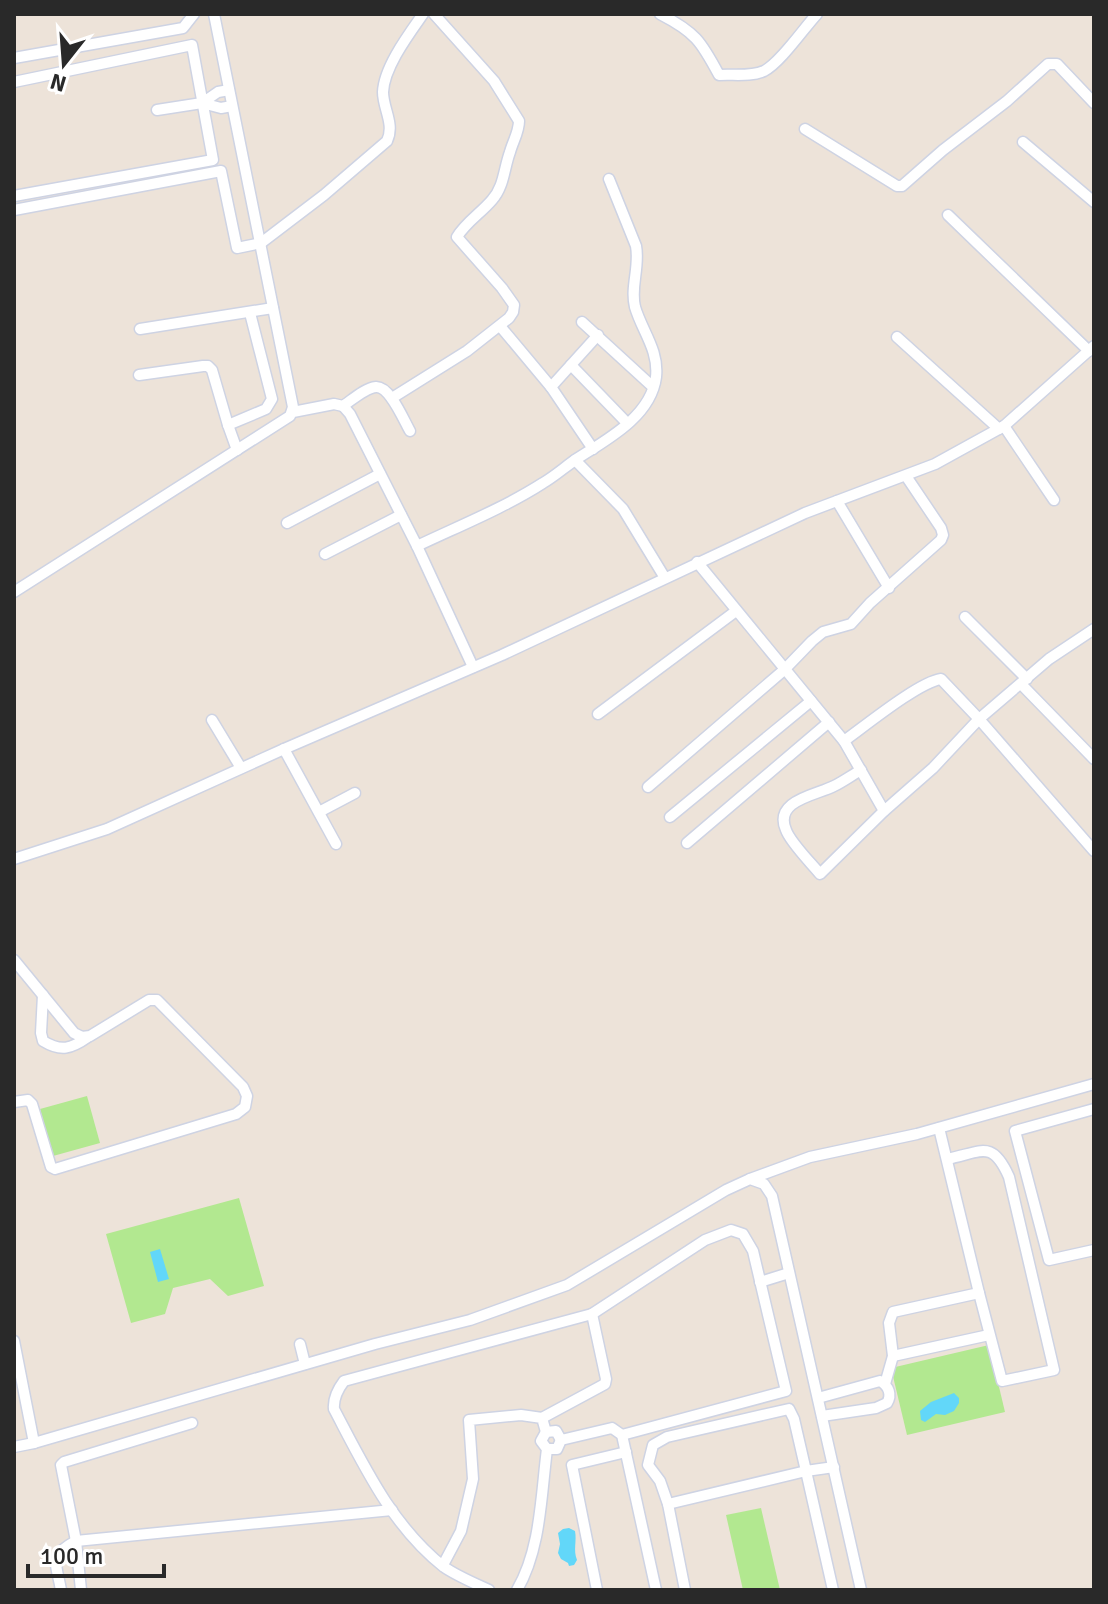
<svg xmlns="http://www.w3.org/2000/svg" width="1108" height="1604" viewBox="0 0 1108 1604" font-family="Signika,sans-serif">
	<style>
		.green { fill: #b2e890 }
		.water { fill: #62d7f9 }
		.lines { fill: none; stroke-linecap: round; stroke-linejoin: round }
		.street-casing { stroke: #ced3e3; stroke-width: 13 }
		.street { stroke: #fff; stroke-width: 10 }
	</style>
	<rect width="100%" height="100%" fill="#ede3d9"/>
	<!-- green -->
	<g class="green">
		<path d="M87,1096L100,1143L53,1156L40,1109Z"/>
		<path d="M239,1198L264,1286L228,1296L210,1279L173,1288L165,1314L131,1323L106,1234Z"/>
		<path d="M989,1345L1005,1412L907,1435L891,1368Z"/>
		<path d="M761,1508L780,1590H743L726,1515Z"/>
	</g>
	<!-- water -->
	<g class="water">
		<path d="M160,1249L169,1279L158,1282L150,1252Z"/>
		<path d="M954,1393L959,1398V1403L954,1411L945,1415L936,1414L925,1422L921,1420L920,1411L931,1402Z"/>
		<path d="M569,1528L575,1531C577,1541 573,1550 577,1560L574,1565L569,1566L568,1563L561,1559L558,1553L560,1544L558,1533L563,1529Z"/>
	</g>
	<g class="lines">
		<!-- street casing -->
		<g class="street-casing">
			<g id="street">
				<path d="M660,14C695,32 701,41 719,75C733,74 751,77 764,71C780,63 804,28 817,14"/>
				<path d="M14,58L183,28L194,14"/>
				<path d="M14,82L192,45L213,160L14,196"/>
				<path d="M202,103L218,92L229,90"/>
				<path d="M157,110L202,103L221,108L232,106"/>
				<path d="M805,129L897,186H902L943,150L1007,101L1048,64H1057L1094,103"/>
				<path d="M1023,142L1094,202"/>
				<path d="M14,210L221,171L237,248L261,243L324,195L387,141C395,124 383,109 383,92C384,67 409,34 423,14"/>
				<path d="M948,215L1089,351"/>
				<path d="M582,322L653,387"/>
				<path d="M500,326L551,387L593,449"/>
				<path d="M140,329L273,308"/>
				<path d="M897,337L999,429"/>
				<path d="M571,365L627,423"/>
				<path d="M139,375L203,366H208L212,370L228,425"/>
				<path d="M551,387L598,335"/>
				<path d="M392,398L467,351L509,318L513,312L514,305L502,288L457,237C465,223 481,213 492,200C504,187 504,168 510,152C513,141 519,132 519,121L494,81L434,14"/>
				<path d="M343,406L350,414L417,546L473,667"/>
				<path d="M293,412L334,404L343,406C352,400 365,388 376,387C390,386 404,421 410,431"/>
				<path d="M1004,426L1054,500"/>
				<path d="M237,450L228,425L266,409L272,399L250,313"/>
				<path d="M575,460L623,509L665,578"/>
				<path d="M837,501L889,588"/>
				<path d="M287,523L380,474"/>
				<path d="M417,546C459,526 504,508 543,483C555,476 566,466 578,458C608,439 651,416 656,377C659,350 642,331 635,307C630,287 640,267 636,246L609,179"/>
				<path d="M325,554L401,515"/>
				<path d="M697,562L844,741L884,811"/>
				<path d="M14,592L290,416L293,407L214,14"/>
				<path d="M965,617L1027,679"/>
				<path d="M1021,684L1094,759"/>
				<path d="M598,714L736,611"/>
				<path d="M212,720L241,768"/>
				<path d="M844,741C865,726 919,682 941,679L979,719L1094,851"/>
				<path d="M284,749L336,844"/>
				<path d="M861,770C852,775 844,781 834,786C817,795 773,800 786,830C790,842 811,863 820,874L884,811L933,768L979,719L1049,659L1094,629"/>
				<path d="M648,787L784,670L812,641L823,632L851,624L870,603L941,540L943,535L941,528L906,476"/>
				<path d="M319,812L355,793"/>
				<path d="M670,817L811,701"/>
				<path d="M687,843L829,722"/>
				<path d="M14,859L107,829L284,749L502,655L805,513L935,464L1004,426L1094,346"/>
				<path d="M14,960L74,1033L82,1037L90,1036L149,1000H157L243,1087L247,1096L245,1107L236,1114L55,1169L51,1167L32,1104L28,1100L14,1102"/>
				<path d="M43,995L41,1033L43,1041C61,1052 71,1049 88,1037"/>
				<path d="M1094,1109L1015,1131L1049,1260L1094,1250"/>
				<path d="M947,1159C982,1152 992,1139 1009,1177L1054,1370L1002,1381L979,1293"/>
				<path d="M750,1179L810,1157L917,1134L1094,1084"/>
				<path d="M760,1282L789,1273"/>
				<path d="M592,1314L705,1240L731,1230L743,1234L753,1251L786,1391L622,1435"/>
				<path d="M14,1341L34,1443"/>
				<path d="M300,1344L305,1364"/>
				<path d="M893,1356L989,1335"/>
				<path d="M885,1384L893,1356L889,1323L893,1312L979,1293L939,1128"/>
				<path d="M818,1398L880,1381C889,1386 892,1395 887,1403L876,1408L822,1416"/>
				<path d="M14,1447L34,1443L375,1344L470,1320L567,1285L726,1190L750,1179L764,1184L772,1196L861,1590"/>
				<path d="M547,1449H557L561,1440L612,1428L622,1435L656,1590"/>
				<path d="M668,1504L806,1471L833,1590"/>
				<path d="M443,1565L461,1531L473,1479L469,1420L521,1415L542,1418L546,1432"/>
				<path d="M61,1590C56,1562 48,1556 76,1541L392,1510"/>
				<path d="M81,1590L76,1541L61,1465L64,1462L192,1423"/>
				<path d="M489,1590C474,1583 457,1576 444,1567C392,1526 364,1466 334,1409C333,1399 338,1389 344,1381L592,1314L606,1379L605,1384L542,1418"/>
				<path d="M517,1590C541,1549 541,1495 547,1449L541,1441L546,1432L556,1431L561,1440"/>
				<path d="M597,1590L572,1465L626,1452"/>
				<path d="M685,1590L668,1504L660,1481L648,1465L653,1445L667,1437L789,1409L794,1419L806,1471L834,1467"/>
			</g>
		</g>
		<!-- street -->
		<use href="#street" class="street"/>
	</g>
	<!-- border -->
	<rect width="1108" height="1604" fill="none" stroke="#292929" stroke-width="32"/>
	<!-- north arrow -->
	<g transform="translate(64 64) rotate(197)" stroke="#ffffff" stroke-width="6" paint-order="stroke">
	<path d="M0-6L14 30L0 20L-14 30Z" fill="#292929"/>
	<text y="-12" font-size="22" font-weight="bold" text-anchor="middle" fill="#292929">N</text>
	</g>
	<!-- scale -->
	<path d="M28 1564v12h136v-12" fill="none" stroke="#292929" stroke-width="4"/>
	<text x="40" y="1564" font-size="24" fill="#292929" stroke="#ffffff" stroke-width="6" paint-order="stroke">100 m</text>
</svg>
